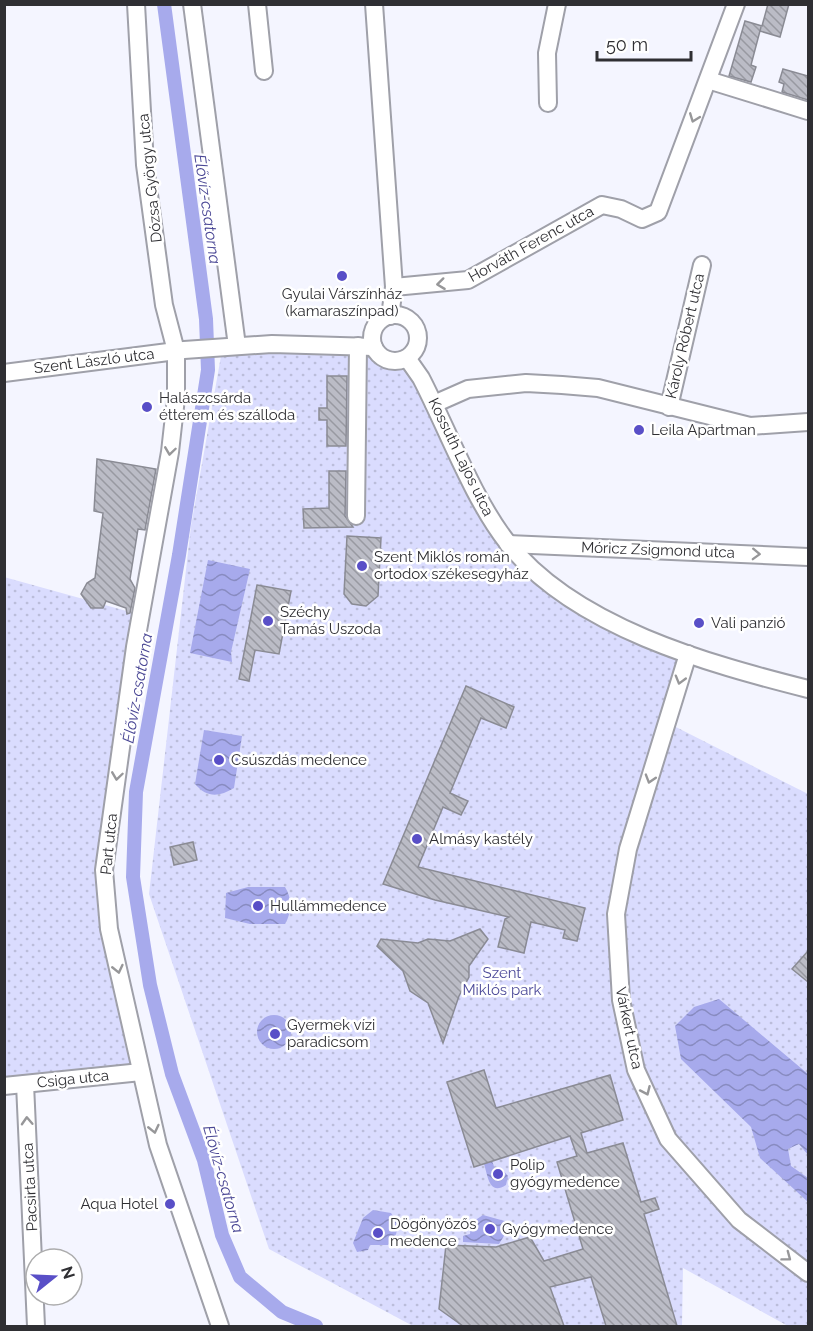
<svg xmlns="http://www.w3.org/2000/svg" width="813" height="1331" viewBox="0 0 813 1331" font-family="Raleway,sans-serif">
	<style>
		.park { fill: url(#park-dots) }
		.water { fill: url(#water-waves) }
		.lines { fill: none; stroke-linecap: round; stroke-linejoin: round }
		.canal { stroke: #a7aaec; stroke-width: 14 }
		.building { fill: url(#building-back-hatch); stroke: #8a8b94; stroke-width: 1.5 }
		.minor-casing { stroke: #9fa0a9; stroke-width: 20 }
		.minor { stroke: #fff; stroke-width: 16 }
		.oneway { stroke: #979799 }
		.poi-dot { fill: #594fc7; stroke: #fff; stroke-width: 2 }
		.labels { text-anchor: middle; stroke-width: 5; stroke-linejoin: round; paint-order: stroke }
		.street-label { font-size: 15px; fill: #2f2f33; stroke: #fff }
		.poi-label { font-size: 15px; fill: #2f2f33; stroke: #fff; text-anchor: start }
		.park-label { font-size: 15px; fill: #4e4c9a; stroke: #fff }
		.water-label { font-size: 16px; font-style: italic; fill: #4a4795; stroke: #fff }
	</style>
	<defs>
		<pattern id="park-dots" width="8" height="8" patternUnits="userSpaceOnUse" patternTransform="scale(1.5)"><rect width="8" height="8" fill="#dadcfe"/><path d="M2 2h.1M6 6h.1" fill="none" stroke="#bbbdda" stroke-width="1.8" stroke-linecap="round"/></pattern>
		<pattern id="water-waves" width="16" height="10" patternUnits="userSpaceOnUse" patternTransform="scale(1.5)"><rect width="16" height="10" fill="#a7aaec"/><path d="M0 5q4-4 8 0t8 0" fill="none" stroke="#888bc0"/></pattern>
		<pattern id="building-back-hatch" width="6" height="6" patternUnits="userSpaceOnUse" patternTransform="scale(1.5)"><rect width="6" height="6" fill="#bbbcc6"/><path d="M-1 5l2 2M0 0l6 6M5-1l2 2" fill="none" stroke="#9899a1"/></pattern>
	</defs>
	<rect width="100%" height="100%" fill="#f4f5ff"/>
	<!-- park -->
	<g class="park">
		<path d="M272,344L378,354L392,361L407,358L488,515L544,579L688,654L668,723L808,794V1326H788L683,1268L682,1326H413L269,1249L149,894L191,526L221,356Z"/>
		<path d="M4,577L141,615L104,870L141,1072L5,1086Z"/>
	</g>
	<!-- water -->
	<g class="water">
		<path d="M208,560L250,569L231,652L232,662L190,653Z"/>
		<path d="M204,730L242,736L234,788C219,797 207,798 195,784Z"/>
		<path d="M248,887H285C292,898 292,912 285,924H250L225,918L226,893Z"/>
		<path d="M719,999L808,1074V1155L799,1144L788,1149L791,1166L808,1178V1202L760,1158L751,1127L681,1059L675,1026L694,1007Z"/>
		<circle cx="274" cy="1032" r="17"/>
		<path d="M492,1161L495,1169H502L508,1176L506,1185C489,1196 488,1176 484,1164Z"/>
		<path d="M373,1210L391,1213C400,1224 399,1236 388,1245H370L368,1250L357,1252L353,1243L363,1218Z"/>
		<path d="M483,1215L512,1223L499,1244L463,1242V1236L470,1234L471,1223Z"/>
	</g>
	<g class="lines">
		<!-- canal -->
		<path class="canal" d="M164,4L206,319L208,370L179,555L136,792L133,877L150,985L172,1074L204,1160L222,1235L240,1277L282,1312L316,1326"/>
	</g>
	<!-- building -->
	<g class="building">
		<path d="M768,4H789L780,37L760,31L761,27L751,65L756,67L751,82L729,76L745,21L762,26Z"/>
		<path d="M783,69L808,76V100L782,92L784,84L779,82Z"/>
		<path d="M327,376H347L346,446H327V420H319V408H327Z"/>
		<path d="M97,459L156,469L145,530L138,529L130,579L135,588L130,613L127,614L126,608L106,601L103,608H91L81,594L87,583L95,578L103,513L94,511Z"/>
		<path d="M329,471H346L345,516L353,527L304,528L303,509L329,508Z"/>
		<path d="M347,536L381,538L378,596L366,606L352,604L344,594Z"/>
		<path d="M257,585L291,591L279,654L255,650L249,681L239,679Z"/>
		<path d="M466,686L514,707L506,728L481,718L450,793L468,801L461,815L443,807L418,867L585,908L577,941L563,938L565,930L531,922L524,953L498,947L505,919L509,917L435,900L383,884Z"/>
		<path d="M193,842L197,860L174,865L170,847Z"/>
		<path d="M480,929L488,939L469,966V977L459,996L443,1043L428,1003L410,991L403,971L377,946L381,939L418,943L428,939L450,941Z"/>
		<path d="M808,951V982L792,969Z"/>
		<path d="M484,1070L496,1108L610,1075L623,1120L581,1133L587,1153L623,1143L641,1202L655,1198L659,1209L644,1214L677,1326H606L591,1277L550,1287L564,1326H463L439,1309L446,1245L496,1247L530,1237L544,1261L583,1249L557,1162L577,1156L570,1136L474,1167L447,1082Z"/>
	</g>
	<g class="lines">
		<!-- minor casing -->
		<g class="minor-casing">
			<g id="minor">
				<path d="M136,4L145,165L164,305L176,351V398L170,452L135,647L104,870L109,929L158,1145L220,1326"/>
				<path d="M192,4L237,346"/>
				<path d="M257,4L264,71"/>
				<path d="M374,4L394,287L390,316"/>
				<path d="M708,80L808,111"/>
				<path d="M548,103L547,53L557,4"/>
				<path d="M394,287L468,280L602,205L621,209L642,219L658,212L736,4"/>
				<circle cx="395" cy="338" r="23"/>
				<path d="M407,358L421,378C447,428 473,499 507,542C573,627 709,664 808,689"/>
				<path d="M4,373L184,350L272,344L374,347"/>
				<path d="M434,404L468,389L526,383L562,385L598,388L750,426L808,422"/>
				<path d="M669,407L702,265"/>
				<path d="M356,516L358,346"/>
				<path d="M508,544L808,557"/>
				<path d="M688,654L628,849L616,914L621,1000L636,1070L668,1139L739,1220L808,1273"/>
				<path d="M25,1084L36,1326"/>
				<path d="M4,1086L141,1072"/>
			</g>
		</g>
		<!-- minor -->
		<use href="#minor" class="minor"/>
	</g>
	<!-- one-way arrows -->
	<defs><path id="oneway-chevron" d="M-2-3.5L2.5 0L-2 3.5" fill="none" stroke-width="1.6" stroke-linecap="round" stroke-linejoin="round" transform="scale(1.5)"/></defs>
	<g class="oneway">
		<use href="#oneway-chevron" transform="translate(694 118) rotate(111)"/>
		<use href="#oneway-chevron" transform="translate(441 284) rotate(173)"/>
		<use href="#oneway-chevron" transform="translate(170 451) rotate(98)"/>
		<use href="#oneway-chevron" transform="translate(756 554) rotate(2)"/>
		<use href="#oneway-chevron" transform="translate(680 680) rotate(106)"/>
		<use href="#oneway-chevron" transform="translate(117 776) rotate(98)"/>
		<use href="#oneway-chevron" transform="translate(650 779) rotate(107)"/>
		<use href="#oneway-chevron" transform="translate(118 969) rotate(77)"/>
		<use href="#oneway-chevron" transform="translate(646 1091) rotate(66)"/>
		<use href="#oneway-chevron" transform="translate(27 1121) rotate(-93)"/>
		<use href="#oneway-chevron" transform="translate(154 1129) rotate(77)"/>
		<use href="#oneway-chevron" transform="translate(787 1257) rotate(37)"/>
	</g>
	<!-- markers -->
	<g class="poi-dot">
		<circle cx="342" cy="276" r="6"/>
		<circle cx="147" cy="407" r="6"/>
		<circle cx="639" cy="430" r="6"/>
		<circle cx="362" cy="566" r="6"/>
		<circle cx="268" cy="621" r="6"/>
		<circle cx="699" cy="623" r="6"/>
		<circle cx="219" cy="760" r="6"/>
		<circle cx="417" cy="839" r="6"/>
		<circle cx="258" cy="906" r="6"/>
		<circle cx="275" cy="1034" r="6"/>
		<circle cx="498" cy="1174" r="6"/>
		<circle cx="170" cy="1204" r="6"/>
		<circle cx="490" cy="1229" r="6"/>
		<circle cx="378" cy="1233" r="6"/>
	</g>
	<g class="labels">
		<!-- street labels -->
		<g class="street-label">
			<text transform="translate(150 178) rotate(-96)" y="5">Dózsa György utca</text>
			<text transform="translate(531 244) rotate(-29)" y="5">Horváth Ferenc utca</text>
			<text transform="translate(685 336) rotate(-77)" y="5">Károly Róbert utca</text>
			<text transform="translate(94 361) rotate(-7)" y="5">Szent László utca</text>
			<text transform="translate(461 457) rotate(64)" y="5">Kossuth Lajos utca</text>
			<text transform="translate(658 550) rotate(2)" y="5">Móricz Zsigmond utca</text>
			<text transform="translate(109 844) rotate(-84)" y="5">Part utca</text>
			<text transform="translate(629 1028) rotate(78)" y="5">Várkert utca</text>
			<text transform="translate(73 1079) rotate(-6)" y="5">Csiga utca</text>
			<text transform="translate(30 1187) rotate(-93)" y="5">Pacsirta utca</text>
		</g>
		<!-- poi labels -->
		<g class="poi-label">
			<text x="342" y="299" text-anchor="middle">Gyulai Várszínház<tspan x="342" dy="17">(kamaraszínpad)</tspan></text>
			<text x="159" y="403">Halászcsárda<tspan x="159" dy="17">étterem és szálloda</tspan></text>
			<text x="651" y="435">Leila Apartman</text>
			<text x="374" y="562">Szent Miklós román<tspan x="374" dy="17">ortodox székesegyház</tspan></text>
			<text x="280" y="617">Széchy<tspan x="280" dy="17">Tamás Uszoda</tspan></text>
			<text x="711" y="628">Vali panzió</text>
			<text x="231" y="765">Csúszdás medence</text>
			<text x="429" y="844">Almásy kastély</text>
			<text x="270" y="911">Hullámmedence</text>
			<text x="287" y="1030">Gyermek vízi<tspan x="287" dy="17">paradicsom</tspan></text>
			<text x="510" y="1170">Polip<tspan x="510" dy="17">gyógymedence</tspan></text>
			<text x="158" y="1209" text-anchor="end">Aqua Hotel</text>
			<text x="390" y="1229">Dögönyözős<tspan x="390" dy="17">medence</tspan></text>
			<text x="502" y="1234">Gyógymedence</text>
		</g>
		<!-- park labels -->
		<g class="park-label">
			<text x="502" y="978">Szent<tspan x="502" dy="17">Miklós park</tspan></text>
		</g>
		<!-- water labels -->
		<g class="water-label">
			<text transform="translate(208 209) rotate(82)" y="6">Élővíz-csatorna</text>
			<text transform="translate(137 688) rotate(-80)" y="6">Élővíz-csatorna</text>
			<text transform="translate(224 1179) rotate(74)" y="6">Élővíz-csatorna</text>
		</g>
	</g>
	<!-- border -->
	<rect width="813" height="1331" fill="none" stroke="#2f2f33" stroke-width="12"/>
	<!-- north arrow -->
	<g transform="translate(54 1277) rotate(72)"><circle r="28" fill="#ffffff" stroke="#acacad" stroke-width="1.5"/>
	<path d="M0-4.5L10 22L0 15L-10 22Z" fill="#594fc7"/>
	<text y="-9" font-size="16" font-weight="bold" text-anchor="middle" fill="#2f2f33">N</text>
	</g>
	<!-- scale -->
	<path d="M597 51v9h94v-9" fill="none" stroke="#2f2f33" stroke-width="3"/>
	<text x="606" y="51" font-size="18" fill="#2f2f33" stroke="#ffffff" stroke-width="4.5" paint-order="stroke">50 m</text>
</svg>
